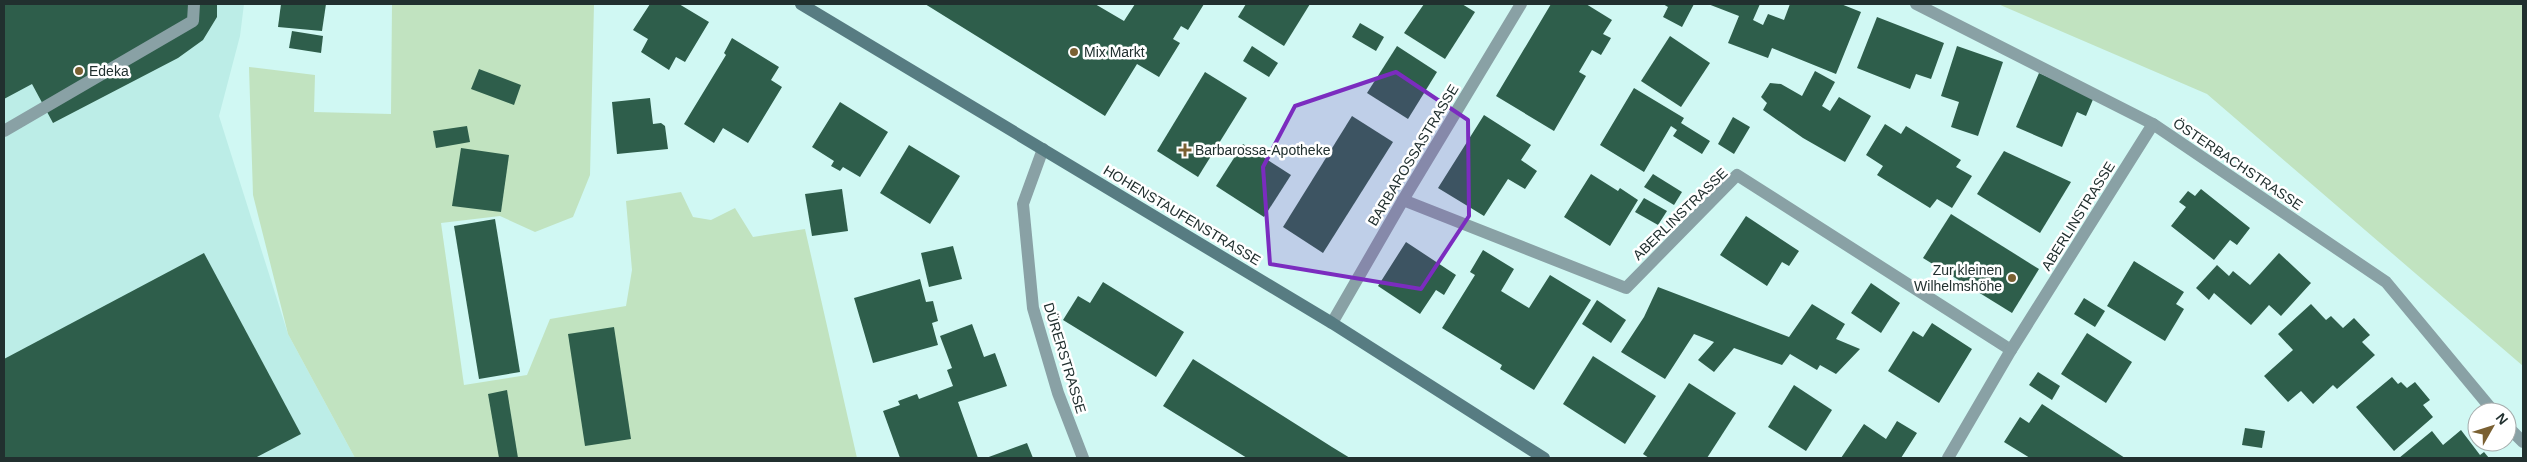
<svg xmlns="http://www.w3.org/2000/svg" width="2527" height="462" viewBox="0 0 2527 462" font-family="Arial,sans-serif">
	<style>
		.built { fill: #bcede7 }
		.green { fill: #c1e3c0 }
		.building { fill: #2e5e4b }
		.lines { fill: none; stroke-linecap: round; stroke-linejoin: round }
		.lane { stroke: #89a1a5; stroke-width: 12 }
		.street { stroke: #89a1a5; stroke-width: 12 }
		.secondary { stroke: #577c82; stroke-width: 12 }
		.marked { fill: #7b2cbf; fill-opacity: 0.2; stroke: #7b2cbf; stroke-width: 4; stroke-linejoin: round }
		.poi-dot { fill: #7a6032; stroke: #fff; stroke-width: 2 }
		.labels { text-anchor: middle; stroke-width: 5; stroke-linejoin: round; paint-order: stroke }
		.poi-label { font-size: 14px; fill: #21302f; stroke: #fff; text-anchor: start }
		.street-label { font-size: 14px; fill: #21302f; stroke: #fff }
	</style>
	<rect width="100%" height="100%" fill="#d0f8f3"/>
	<!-- built -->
	<path class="built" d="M4,4H244L240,36L219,116L288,334L355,458H4Z"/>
	<!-- green -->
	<g class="green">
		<path d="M392,4H594L590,175L573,217L535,232L500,216L441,223L464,385L527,375L550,319L626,306L632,270L626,201L681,192L693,217L711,220L735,208L753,237L805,229L857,458H355L288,334L253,195L249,67L315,75L314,112L391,114Z"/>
		<path d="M1998,4H2523V366L2207,94Z"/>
	</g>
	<!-- building -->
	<g class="building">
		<path d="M4,4H217V17L203,40L178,58L53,123L32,84L4,99Z"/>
		<path d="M281,4H326L322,31L278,27Z"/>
		<path d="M650,4H679L709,22L685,62L676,57L669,70L641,52L648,39L633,30Z"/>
		<path d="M925,4H1095L1124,21L1135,4H1204L1188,30L1181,26L1173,39L1180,43L1159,77L1137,64L1105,116Z"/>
		<path d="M1246,4H1310L1284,46L1238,17Z"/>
		<path d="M1424,4H1462L1475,12L1445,59L1404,33Z"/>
		<path d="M1551,4H1586L1612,20L1603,34L1611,38L1601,55L1592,50L1579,72L1586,76L1554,131L1496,96Z"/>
		<path d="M1663,4H1694L1682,27L1663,17L1668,7Z"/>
		<path d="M1708,4H1760L1753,20L1763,25L1768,14L1784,20L1790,4H1841L1861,12L1836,74L1772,48L1768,58L1728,43L1739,16Z"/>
		<path d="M1877,17L1944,43L1931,79L1916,74L1910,89L1857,68Z"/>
		<path d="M1360,23L1384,37L1376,51L1352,37Z"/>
		<path d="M292,31L323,36L321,53L289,48Z"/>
		<path d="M1670,36L1710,63L1681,107L1641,81Z"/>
		<path d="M732,38L779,67L771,80L782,87L748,143L723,128L714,143L684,124L726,55L724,53Z"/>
		<path d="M1252,46L1278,63L1269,77L1243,61Z"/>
		<path d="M1397,46L1437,72L1408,119L1367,93Z"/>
		<path d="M1957,46L2003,62L1978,136L1951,127L1959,102L1941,96Z"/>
		<path d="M479,69L521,85L514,105L471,89Z"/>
		<path d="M1815,71L1835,82L1822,106L1830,111L1839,97L1871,116L1845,162L1803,138L1763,110L1767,103L1761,97L1770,83L1781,84L1802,96Z"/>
		<path d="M1205,72L1247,98L1198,177L1157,151Z"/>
		<path d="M2039,73L2094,97L2086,116L2077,112L2062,147L2016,127Z"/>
		<path d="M1634,88L1684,118L1681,123L1710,141L1702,154L1673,136L1677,130L1671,126L1644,172L1600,145Z"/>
		<path d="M650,98L653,124L661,123L665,126L668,149L617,154L612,102Z"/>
		<path d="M840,102L888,132L860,177L843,167L840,171L831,166L834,161L812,147Z"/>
		<path d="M1484,115L1531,145L1521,160L1537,171L1525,189L1508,179L1484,216L1438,188Z"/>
		<path d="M1352,116L1393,142L1323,253L1283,227Z"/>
		<path d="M1733,117L1750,127L1734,154L1718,144Z"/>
		<path d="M1885,124L1901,134L1906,126L1961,160L1956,167L1972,176L1952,208L1937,199L1930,208L1877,175L1883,166L1866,155Z"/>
		<path d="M467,126L470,142L436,148L433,131Z"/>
		<path d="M1243,144L1291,175L1264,217L1216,186Z"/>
		<path d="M909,145L960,176L930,224L880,193Z"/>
		<path d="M461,148L509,155L501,212L452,206Z"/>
		<path d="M2004,151L2071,182L2040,233L1977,194Z"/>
		<path d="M1591,174L1618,191L1620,188L1638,200L1610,246L1564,217Z"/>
		<path d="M1653,174L1682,192L1674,205L1644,187Z"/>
		<path d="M842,189L848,231L812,236L805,194Z"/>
		<path d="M2201,189L2250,228L2237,245L2230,240L2214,260L2171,226L2186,207L2179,202L2188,191L2195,196Z"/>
		<path d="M1644,198L1667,211L1658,225L1635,212Z"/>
		<path d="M1951,214L2039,269L2012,313L1923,258Z"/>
		<path d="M1746,216L1799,251L1789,266L1782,262L1767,286L1720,255Z"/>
		<path d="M495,219L520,372L479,379L454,226Z"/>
		<path d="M1406,242L1456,275L1444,295L1436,290L1420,314L1378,286Z"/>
		<path d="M953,246L962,279L929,287L921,253Z"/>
		<path d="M1483,250L1514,269L1501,291L1529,308L1550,275L1591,300L1534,390L1500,369L1502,365L1442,328L1475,275L1470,272Z"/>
		<path d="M204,253L301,434L255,458H4V359Z"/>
		<path d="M2279,253L2311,283L2281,316L2269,305L2251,325L2214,293L2209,300L2196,288L2217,265L2229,276L2233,271L2250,285Z"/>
		<path d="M2134,261L2184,292L2176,304L2184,309L2165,341L2107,306Z"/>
		<path d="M920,279L926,302L933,301L938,321L932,323L938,345L873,363L854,298Z"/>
		<path d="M1103,282L1184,332L1156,377L1063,320L1078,296L1090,303Z"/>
		<path d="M1871,283L1900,303L1881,333L1851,313Z"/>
		<path d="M1658,287L1789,337L1812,304L1845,324L1836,339L1860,349L1836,374L1820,365L1817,370L1790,354L1782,365L1734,348L1714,372L1698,360L1714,342L1694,334L1665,379L1621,352L1644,317Z"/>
		<path d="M2084,298L2105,311L2095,327L2074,314Z"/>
		<path d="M1597,300L1626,320L1611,343L1582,324Z"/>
		<path d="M2311,304L2326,320L2331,316L2343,328L2354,318L2370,335L2362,342L2375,355L2337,389L2333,385L2313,404L2301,391L2288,402L2264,376L2293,350L2278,334Z"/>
		<path d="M1932,323L1972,349L1939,403L1888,371L1913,331L1923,337Z"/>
		<path d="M972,324L984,357L995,353L1007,386L958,402L978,458H900L883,411L900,405L898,401L917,394L919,399L953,386L947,370L952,368L940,336Z"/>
		<path d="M614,327L631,439L585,446L568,334Z"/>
		<path d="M2087,333L2132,362L2106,403L2061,374Z"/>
		<path d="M1593,356L1656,396L1625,444L1563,404Z"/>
		<path d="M1193,359L1332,447L1350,458H1247L1163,406Z"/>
		<path d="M2038,372L2060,386L2052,400L2029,385Z"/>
		<path d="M2392,377L2398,384L2401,382L2407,388L2415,382L2430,400L2423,405L2433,417L2394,451L2356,407Z"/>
		<path d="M1689,383L1736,413L1707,458H1649L1643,454Z"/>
		<path d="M1794,385L1832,410L1806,451L1768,427Z"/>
		<path d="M507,390L518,458H499L488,394Z"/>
		<path d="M2042,404L2125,458H2030L2004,442L2020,417L2029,423Z"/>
		<path d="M1897,421L1917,433L1901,458H1841L1864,424L1886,439Z"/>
		<path d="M2245,428L2265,431L2262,448L2242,445Z"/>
		<path d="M2461,430L2480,455L2484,452L2489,458H2399L2432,431L2443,445Z"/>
		<path d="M1027,443L1033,458H986Z"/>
	</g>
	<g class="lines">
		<!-- lane -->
		<path class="lane" d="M4,131L193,21L194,4"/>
		<!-- street -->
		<g class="street">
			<path d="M1916,4L2153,124L2386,282L2494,412"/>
			<path d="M1043,149L1023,204L1033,308L1058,393L1083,458"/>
			<path d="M1403,200L1626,288L1737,175L2011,350"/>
			<path d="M1332,323L1403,200L1521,4"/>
			<path d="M2507,426L2523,442"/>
			<path d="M1948,458L2011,350L2153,124"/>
		</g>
		<!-- secondary -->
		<path class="secondary" d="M801,4L1332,323L1544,458"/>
	</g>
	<!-- marked area -->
	<path class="marked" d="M1396,72L1468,120L1469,216L1421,289L1270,264L1263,167L1295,106Z"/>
	<!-- markers -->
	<g class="poi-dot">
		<circle cx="1074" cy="52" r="5"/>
		<circle cx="79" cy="71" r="5"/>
		<path d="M1182.5 142.5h5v5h5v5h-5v5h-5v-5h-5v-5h5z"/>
		<circle cx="2012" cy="278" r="5"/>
	</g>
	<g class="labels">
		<!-- poi labels -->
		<g class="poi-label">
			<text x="1084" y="57">Mix Markt</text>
			<text x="89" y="76">Edeka</text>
			<text x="1195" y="155">Barbarossa-Apotheke</text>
			<text x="2002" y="275" text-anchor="end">Zur kleinen<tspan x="2002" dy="16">Wilhelmshöhe</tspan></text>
		</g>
		<!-- street labels -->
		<g class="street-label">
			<text transform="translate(1413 155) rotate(-59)" y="5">BARBAROSSASTRASSE</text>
			<text transform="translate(2238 164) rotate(34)" y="5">ÖSTERBACHSTRASSE</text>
			<text transform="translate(1680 214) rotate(-44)" y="5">ABERLINSTRASSE</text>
			<text transform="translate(1182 215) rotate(31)" y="5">HOHENSTAUFENSTRASSE</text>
			<text transform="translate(2078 216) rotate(-58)" y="5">ABERLINSTRASSE</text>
			<text transform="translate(1065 358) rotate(73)" y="5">DÜRERSTRASSE</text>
		</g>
	</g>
	<!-- border -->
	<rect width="2527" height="462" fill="none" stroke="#21302f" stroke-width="10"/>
	<!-- north arrow -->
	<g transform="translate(2492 427) rotate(51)"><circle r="24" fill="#ffffff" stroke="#a6acac"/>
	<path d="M0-4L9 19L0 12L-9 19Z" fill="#7a6032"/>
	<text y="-8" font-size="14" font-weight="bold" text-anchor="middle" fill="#21302f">N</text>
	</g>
</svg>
